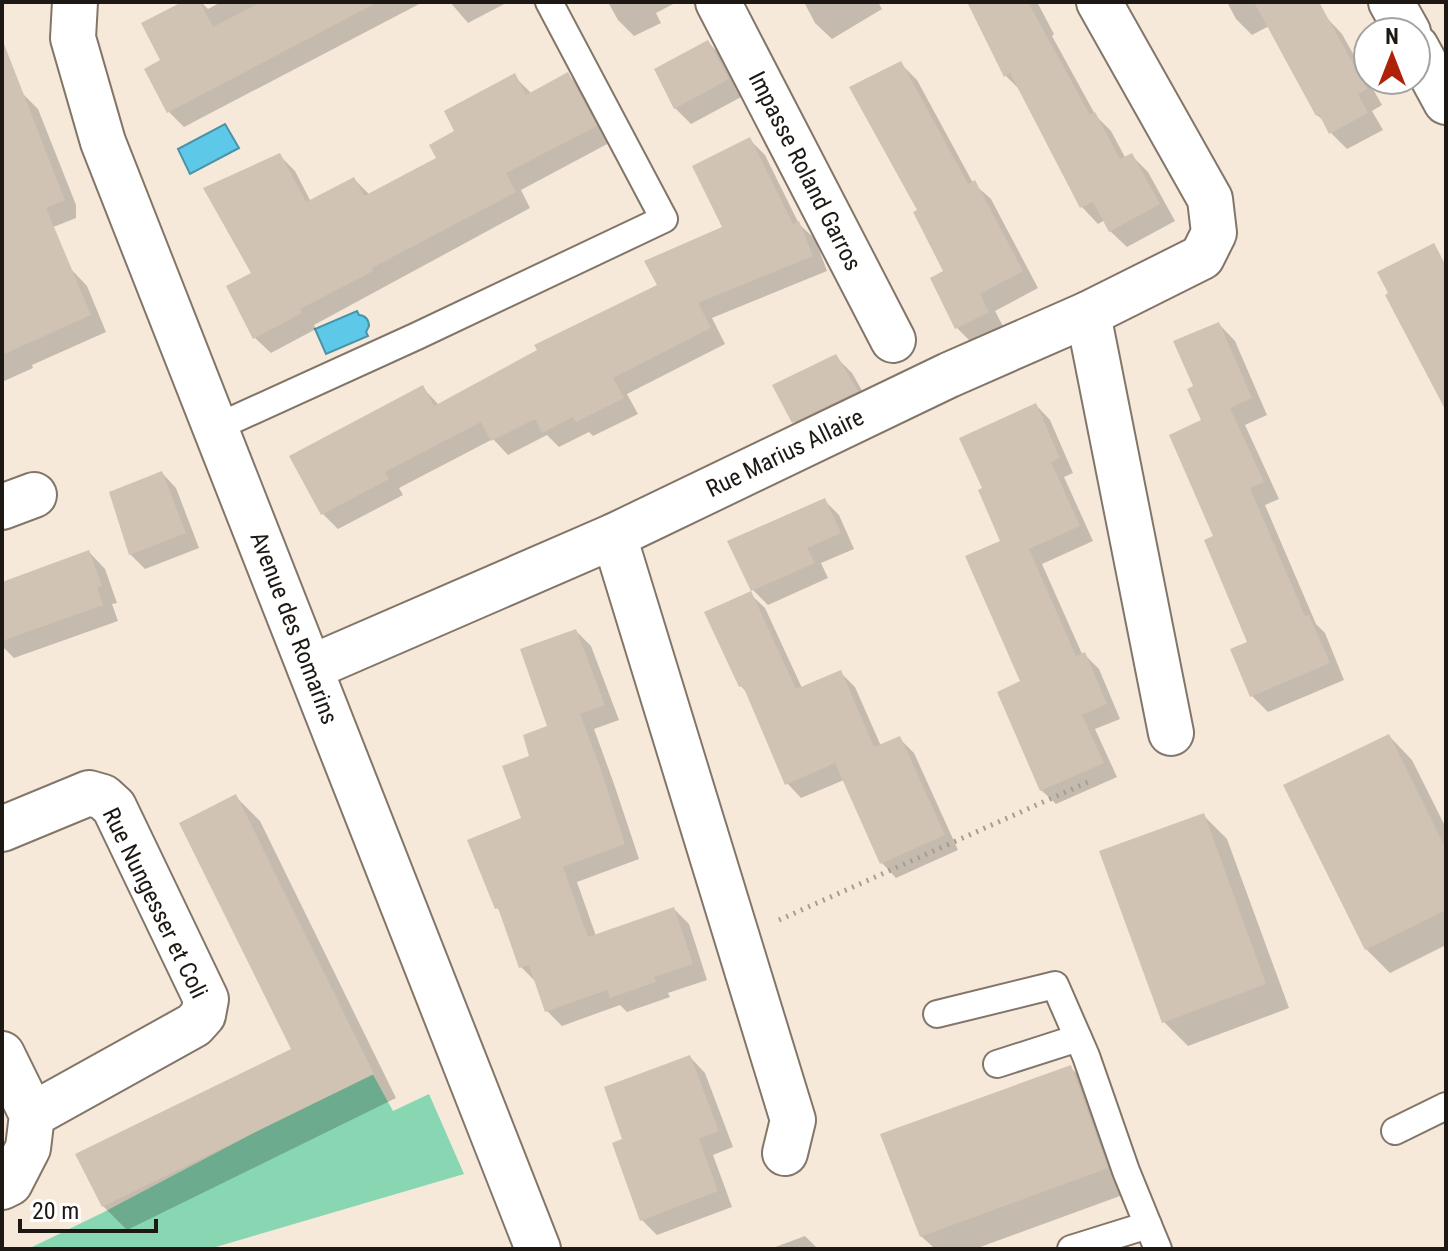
<svg xmlns="http://www.w3.org/2000/svg" width="1448" height="1251" font-family="'Roboto Condensed',sans-serif">
  <rect width="100%" height="100%" fill="#f7e9da"/>
  <polygon fill="#88d6b2" points="371,1071 393,1111 429,1094 464,1174 209,1249 28,1249 102,1213"/>
  <g fill="#5ec8e9" stroke="#4a93a9" stroke-width="2">
    <polygon points="225,124 239,148 190,174 178,149"/>
    <path d="M357,311L359,315C365,315 369,320 369,326L366,332L368,336L326,354L315,329Z"/>
  </g>
  <g fill="#0003">
    <polygon points="186,2 201,2 208,9 221,2 423,2 184,127 169,112 163,60"/>
    <polygon points="450,2 508,2 468,23"/>
    <polygon points="608,2 677,2 656,13 661,23 634,36 618,20"/>
    <polygon points="804,2 878,2 882,9 832,39 815,23"/>
    <polygon points="969,2 1037,2 1054,34 1052,36 1096,116 1111,131 1126,159 1132,156 1148,172 1175,221 1127,247 1110,231 1105,220 1098,224 1082,207 1022,92 1005,75"/>
    <polygon points="1227,2 1296,2 1326,17 1342,34 1382,105 1372,111 1383,130 1347,149 1331,133 1325,122 1317,115 1269,26 1252,35 1236,19"/>
    <polygon points="708,42 724,59 743,96 691,124 675,108"/>
    <polygon points="901,64 917,80 973,183 991,199 1038,288 995,311 1004,328 973,344 957,328 932,279 946,272 920,210"/>
    <polygon points="568,75 584,91 611,142 521,190 530,208 314,325 316,329 271,353 255,338 253,274 279,155 295,171 311,202 354,179 370,195 438,158 457,132 514,76 532,94"/>
    <polygon points="22,93 38,109 76,205 76,218 46,230 2,193 2,101"/>
    <polygon points="749,139 765,155 799,224 815,239 827,271 712,318 725,344 627,394 638,414 593,436 589,432 559,447 547,435 508,455 493,439 399,488 403,495 338,529 323,514 423,388 439,405 660,286 725,228"/>
    <polygon points="71,269 87,286 106,332 32,365 33,368 2,382 2,304"/>
    <polygon points="1219,324 1235,341 1267,415 1245,425 1279,499 1265,505 1316,624 1325,633 1344,680 1268,712 1252,696 1249,643 1215,537 1204,421 1196,387"/>
    <polygon points="836,357 852,373 872,408 810,438 794,422"/>
    <polygon points="1036,405 1050,420 1073,473 1064,477 1093,541 1042,564 1083,656 1085,655 1099,669 1120,719 1095,729 1117,777 1056,804 1041,790 1022,682 1003,542"/>
    <polygon points="162,473 176,488 199,548 145,569 130,554"/>
    <polygon points="824,500 839,515 854,549 821,563 828,578 768,605 753,590"/>
    <polygon points="89,552 105,569 117,603 112,604 118,621 14,658 2,646 2,584"/>
    <polygon points="750,594 765,608 802,688 840,672 855,687 881,746 899,738 914,753 958,850 896,878 882,863 844,780 801,798 787,783 748,694 741,686"/>
    <polygon points="576,631 591,646 619,720 594,729 614,784 639,859 577,882 596,936 674,909 689,924 707,980 668,993 670,997 627,1012 620,1005 562,1026 546,1010 537,983 521,967 502,913 497,908 524,819 532,757 549,727"/>
    <polygon points="1389,736 1412,760 1446,828 1446,945 1390,973 1366,949"/>
    <polygon points="236,797 260,821 396,1098 127,1230 103,1206 293,1050"/>
    <polygon points="1203,815 1227,839 1289,1008 1188,1046 1164,1022"/>
    <polygon points="690,1057 705,1073 733,1147 713,1155 732,1207 657,1235 642,1220 624,1140"/>
    <polygon points="1070,1067 1094,1091 1131,1192 975,1249 935,1249 921,1236"/>
    <polygon points="805,1236 818,1249 770,1249"/>
  </g>
  <g fill="#d0c3b4">
    <polygon points="182,2 200,2 213,27 261,2 378,2 167,113 144,69 160,60 141,23"/>
    <polygon points="967,2 1028,2 1090,115 1095,112 1120,159 1132,153 1160,204 1109,232 1093,202 1080,208 1010,73 1004,77"/>
    <polygon points="1254,2 1319,2 1367,89 1358,94 1368,113 1329,134 1319,114 1316,116"/>
    <polygon points="708,40 729,79 674,109 654,69"/>
    <polygon points="4,44 65,200 46,208 91,315 2,355 2,45"/>
    <polygon points="901,61 968,184 975,180 1023,271 980,294 989,312 955,329 930,278 943,271 913,212 917,210 849,87"/>
    <polygon points="568,72 597,126 506,173 516,192 372,268 373,271 300,309 302,313 253,339 226,286 251,273 203,188 280,153 306,202 354,177 364,196 436,158 429,145 454,131 444,111 515,73 526,95"/>
    <polygon points="750,137 793,224 799,221 813,256 698,303 711,328 613,378 624,398 576,422 573,417 542,433 535,419 491,441 481,422 385,472 389,479 321,515 289,456 423,385 434,406 537,350 534,345 657,285 644,261 722,227 692,166"/>
    <polygon points="1434,243 1446,266 1446,411 1385,295 1388,293 1377,272"/>
    <polygon points="1219,322 1252,398 1230,408 1264,482 1250,488 1305,616 1309,615 1330,663 1250,697 1230,649 1247,642 1204,540 1213,536 1169,435 1201,420 1187,389 1193,386 1173,341"/>
    <polygon points="836,354 858,391 792,423 772,385"/>
    <polygon points="1036,403 1060,458 1051,462 1080,526 1029,549 1076,656 1085,652 1107,704 1082,715 1104,763 1040,791 997,692 1020,681 965,556 1000,541 978,490 982,488 959,438"/>
    <polygon points="162,471 186,533 129,555 109,492"/>
    <polygon points="825,498 841,533 807,548 815,563 751,591 727,541"/>
    <polygon points="89,550 102,586 97,588 103,605 2,641 2,582"/>
    <polygon points="751,591 796,689 841,670 874,747 900,736 945,835 880,864 835,763 785,785 743,686 739,687 704,612"/>
    <polygon points="576,629 605,705 580,714 600,767 625,844 563,867 588,937 674,907 693,964 654,977 656,982 610,998 607,990 545,1012 529,965 519,968 498,908 495,909 467,840 521,818 502,766 529,756 523,735 547,726 520,649"/>
    <polygon points="1389,734 1446,849 1446,910 1365,950 1283,785"/>
    <polygon points="236,794 374,1074 102,1207 75,1154 291,1049 179,823"/>
    <polygon points="1204,813 1266,984 1162,1023 1099,851"/>
    <polygon points="690,1055 719,1131 699,1139 718,1191 640,1221 612,1143 622,1139 604,1087"/>
    <polygon points="1071,1065 1108,1168 920,1237 880,1134"/>
  </g>
  <g fill="none" stroke-linecap="round" stroke-linejoin="round">
    <defs>
      <g id="lane">
        <polyline points="215,428 417,336 664,219 549,2"/>
        <polyline points="937,1014 1055,985 1086,1056 1126,1171 1148,1225"/>
        <polyline points="997,1064 1078,1038"/>
        <polyline points="1395,1131 1446,1106"/>
        <polyline points="1071,1249 1148,1225 1158,1249"/>
      </g>
      <g id="street">
        <polyline points="75,2 73,38 103,142 538,1249"/>
        <polyline points="718,2 893,340"/>
        <polyline points="1391,2 1408,32"/>
        <polyline points="1416,47 1446,102"/>
        <polyline points="1088,314 1171,733"/>
        <polyline points="2,507 34,495"/>
        <polyline points="614,536 793,1120 785,1153"/>
        <polyline points="310,668 614,536 949,375 1088,314 1202,257 1214,233 1210,199 1099,2"/>
        <polyline points="2,829 89,793 103,797 114,807 206,999 203,1015 194,1025 32,1115"/>
        <polyline points="2,1054 32,1115 28,1148 10,1183 2,1187"/>
      </g>
    </defs>
    <use href="#lane" stroke="#827669" stroke-width="30"/>
    <use href="#street" stroke="#827669" stroke-width="48"/>
    <polyline stroke="#a79c91" stroke-width="5" stroke-dasharray="2 6" stroke-linecap="butt" points="779,920 1088,782"/>
    <use href="#lane" stroke="#fff" stroke-width="26"/>
    <use href="#street" stroke="#fff" stroke-width="44"/>
  </g>
  <g text-anchor="middle" dominant-baseline="central" stroke-width="6" stroke-linejoin="round" paint-order="stroke">
    <g font-size="24" fill="#1d1813" stroke="#fff">
      <text transform="translate(805 171) rotate(63)">Impasse Roland Garros</text>
      <text transform="translate(785 453) rotate(-26)">Rue Marius Allaire</text>
      <text transform="translate(294 628) rotate(69)">Avenue des Romarins</text>
      <text transform="translate(155 903) rotate(64)">Rue Nungesser et Coli</text>
    </g>
  </g>
  <rect width="1448" height="1251" fill="none" stroke="#1d1813" stroke-width="8"/>
  <g transform="translate(1392 56)"><circle r="38" fill="#ffffff" stroke="#a5a3a1" stroke-width="2"/>
  <path d="M0-6L14 30L0 20L-14 30Z" fill="#af2109"/>
  <text y="-12" font-size="22" font-weight="bold" text-anchor="middle" fill="#1d1813">N</text>
  </g>
  <path d="M20 1219v12h136v-12" fill="none" stroke="#1d1813" stroke-width="4"/>
  <text x="32" y="1219" font-size="24" fill="#1d1813" stroke="#ffffff" stroke-width="6" paint-order="stroke">20 m</text>
</svg>
